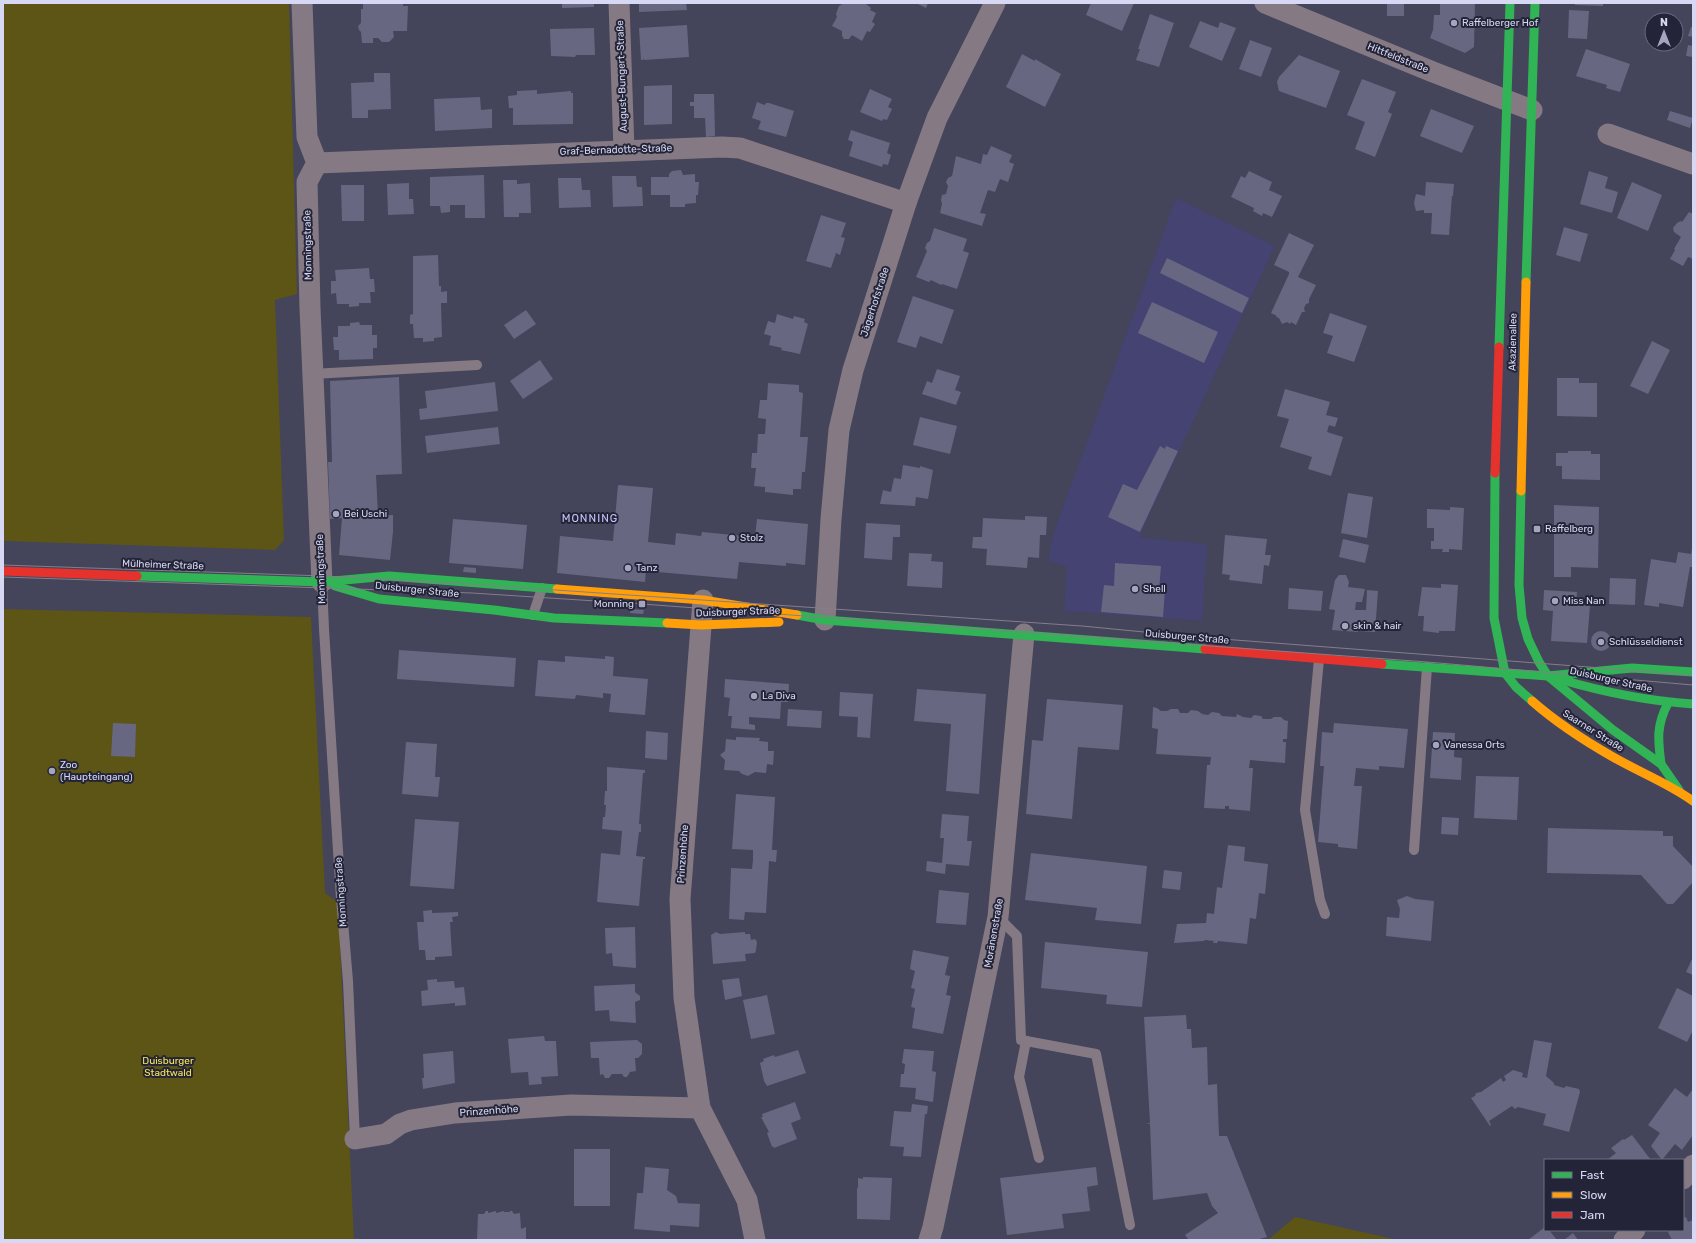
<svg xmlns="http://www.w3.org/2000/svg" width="1696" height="1243" font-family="Rubik,sans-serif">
  <rect width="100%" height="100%" fill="#44445b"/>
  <polygon fill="#444371" points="1176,198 1275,246 1139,537 1207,544 1202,621 1064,611 1067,567 1048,561 1053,535"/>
  <g fill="#5c5516">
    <polygon points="3,3 289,3 297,294 275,300 284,540 275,550 3,541"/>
    <polygon points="3,609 311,617 325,893 338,902 354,1240 3,1240"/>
    <polygon points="1295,1217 1398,1240 1268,1240"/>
  </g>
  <g fill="#686782">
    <polygon points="363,3 403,3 403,6 408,6 407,31 393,31 394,37 389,42 382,42 378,38 373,38 373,43 362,43 361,32 359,30 358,26 361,23 361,9 363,9"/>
    <polygon points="562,3 594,3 594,7 562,8"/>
    <polygon points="639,3 686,3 687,10 639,12"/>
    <polygon points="844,3 865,3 871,8 870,10 876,13 872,22 875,24 870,32 867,31 862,41 852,35 849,39 844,39 842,36 842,31 832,26 837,17 836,14 839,6"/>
    <polygon points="916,3 928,3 926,8"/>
    <polygon points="1091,3 1134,3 1122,31 1086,15"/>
    <rect x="1387" y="3" width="17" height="13"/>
    <polygon points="1440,3 1475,3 1474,47 1465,53 1430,38 1433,30 1434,15 1440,15"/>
    <polygon points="1575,3 1603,3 1603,6 1575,5"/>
    <polygon points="1569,10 1589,11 1587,39 1568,38"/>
    <polygon points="1150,14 1174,23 1159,67 1136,60 1140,49 1138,49"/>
    <polygon points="1200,21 1218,28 1220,22 1236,28 1222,61 1189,47"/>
    <polygon points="687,25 689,57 644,60 643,58 643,60 641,60 639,28"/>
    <polygon points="1691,27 1693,27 1693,37 1688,36"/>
    <polygon points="594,28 595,55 576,55 575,57 551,56 550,29"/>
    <polygon points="1250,40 1272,48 1261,77 1239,69"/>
    <polygon points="1688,45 1693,46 1693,57 1686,56"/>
    <polygon points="1586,49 1630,64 1620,92 1606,88 1607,85 1576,76"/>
    <polygon points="1022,54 1035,61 1035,59 1061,74 1045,107 1006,87"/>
    <polygon points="1299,55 1340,71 1326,108 1279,91 1277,82 1279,77"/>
    <polygon points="374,73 390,73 391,109 368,110 368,118 352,118 351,83 374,82"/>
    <polygon points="1362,79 1396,92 1388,112 1392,114 1375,157 1355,149 1365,122 1347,115"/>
    <polygon points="672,85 672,124 644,125 644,86"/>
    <polygon points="870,89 892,99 888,107 892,109 887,120 883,119 882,121 860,112"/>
    <polygon points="537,90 537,94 571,91 571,93 573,93 573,124 513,125 513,108 509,108 508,96 517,95 517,91"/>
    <polygon points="694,94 714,94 715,136 706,137 705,118 694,118 694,106 690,106 690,102 694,102"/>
    <polygon points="480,97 481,110 492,109 492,128 435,131 434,99"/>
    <polygon points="757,102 765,105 766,103 769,103 794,111 786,137 758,129 761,121 752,118"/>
    <polygon points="1431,109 1474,126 1462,153 1420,136"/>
    <polygon points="1670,111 1693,118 1690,128 1667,120"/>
    <polygon points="851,130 890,143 887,153 891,155 888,165 883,164 882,167 849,156 853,142 848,140"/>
    <polygon points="991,146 1012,155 1009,162 1014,164 1008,182 1000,179 995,192 988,190 980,213 986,214 982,226 940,213 942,204 941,200 942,195 946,194 948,186 946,182 948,178 952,176 956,156 981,164 983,154 987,155"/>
    <polygon points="681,170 683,175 695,174 695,182 699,182 698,195 696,195 696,203 685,204 685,207 670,207 670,195 651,195 651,177 669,177 669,174 672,171"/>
    <polygon points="1249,171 1272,182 1269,190 1282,196 1272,217 1263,213 1262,216 1253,211 1254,208 1231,197 1241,176 1245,178"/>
    <polygon points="1589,171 1608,177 1605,188 1618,192 1612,213 1580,204"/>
    <polygon points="484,175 485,218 465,218 465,205 450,205 450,212 441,213 440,206 430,206 430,177"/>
    <polygon points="612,176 636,176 637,187 642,187 643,206 613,207"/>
    <polygon points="558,178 581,178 582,190 590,190 591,207 559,208"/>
    <polygon points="503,180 517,180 517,184 530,183 531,213 519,213 519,217 504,217"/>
    <polygon points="1426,182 1454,184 1453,196 1452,196 1449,235 1431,234 1432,213 1424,213 1424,210 1416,211 1414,203 1416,194 1425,196"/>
    <polygon points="1632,182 1662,195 1648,231 1617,218"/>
    <polygon points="409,183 409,199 413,199 414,214 388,215 387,184"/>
    <polygon points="341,185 364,185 364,221 342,221"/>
    <polygon points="1689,212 1693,214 1693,259 1688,257 1683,266 1670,259 1675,250 1674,249 1681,237 1674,232 1673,228 1677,223 1681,221 1682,222"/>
    <polygon points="821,215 846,223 841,237 845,238 840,255 836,253 831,268 806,261"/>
    <polygon points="1564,227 1588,234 1580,262 1556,255"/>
    <polygon points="934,228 967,239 963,251 969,253 957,289 942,284 941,285 931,280 929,282 916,277 927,251 925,248 927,243 930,241"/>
    <polygon points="1289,233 1314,245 1298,277 1316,285 1309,299 1309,303 1306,304 1304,308 1305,312 1302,312 1296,325 1291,322 1290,324 1287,322 1282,324 1279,318 1276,317 1277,316 1271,313 1289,274 1289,272 1274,265"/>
    <polygon points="438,255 439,286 441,286 441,292 447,291 447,303 441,303 442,337 434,338 434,341 423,342 423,338 414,338 413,324 410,324 410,315 413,314 413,256"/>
    <polygon points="1167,258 1249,298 1242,313 1160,273"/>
    <polygon points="369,268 370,279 374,279 375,292 370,292 371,303 359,303 359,306 349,307 349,304 337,304 336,293 331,294 331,281 336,281 335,270"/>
    <polygon points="913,296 954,310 942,344 920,336 916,348 897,342"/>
    <polygon points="1152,302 1218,332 1204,363 1138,333"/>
    <polygon points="526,310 536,324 514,339 504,325"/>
    <polygon points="1330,313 1367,326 1354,362 1327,353 1333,336 1323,333"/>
    <polygon points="777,314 793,319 794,316 805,319 804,322 808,324 800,354 781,350 782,348 769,345 771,336 764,334 768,321 775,323"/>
    <polygon points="359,322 360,325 372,325 372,335 377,335 377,348 373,348 373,359 339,360 339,350 334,350 333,337 338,337 338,326 350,326 350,323"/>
    <polygon points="1652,341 1670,350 1648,394 1630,386"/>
    <polygon points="540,360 553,379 523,399 510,381"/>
    <polygon points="937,369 960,376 955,390 961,392 956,405 922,394 927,381 932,383"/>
    <polygon points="399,377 402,474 376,475 378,515 393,515 393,532 390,560 339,555 342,518 330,519 328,462 332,462 330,381"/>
    <polygon points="1557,378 1579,378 1579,383 1597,383 1597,417 1557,416"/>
    <polygon points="495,382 498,411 420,420 419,409 427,408 425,391"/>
    <polygon points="768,383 799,385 799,392 803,393 800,437 808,437 805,472 802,472 801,489 793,489 793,495 765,492 765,487 754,486 756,468 751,468 752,453 757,453 758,434 765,434 766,419 758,418 760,400 767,400"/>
    <polygon points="1285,389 1330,402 1326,415 1338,418 1335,427 1329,425 1327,432 1343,437 1331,476 1308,469 1312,457 1280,447 1289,419 1277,416"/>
    <polygon points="920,417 957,426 950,454 913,445"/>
    <polygon points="498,427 500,444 427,453 425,436"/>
    <polygon points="1160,446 1165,449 1166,446 1178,451 1140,532 1108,517 1123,484 1137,490"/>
    <polygon points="1568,451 1591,451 1591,454 1600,454 1600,480 1562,479 1562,466 1556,466 1556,453 1568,453"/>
    <polygon points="903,465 920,468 920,466 933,470 928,499 916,497 915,506 880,504 883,490 891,492 894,478 901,479"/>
    <polygon points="618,485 653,488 648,542 675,545 676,533 701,536 702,532 755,537 757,519 808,524 805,565 786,563 786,566 739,562 737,579 646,571 645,582 557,573 560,536 613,541"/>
    <polygon points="1348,493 1373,497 1367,538 1341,533"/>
    <polygon points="1554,505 1599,507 1598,568 1571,567 1571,577 1554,577"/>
    <polygon points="1450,507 1464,508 1462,550 1449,549 1449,552 1442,552 1443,549 1431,549 1431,541 1434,541 1434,528 1427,528 1427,509 1450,510"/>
    <polygon points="1025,516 1047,517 1046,535 1040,535 1039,558 1028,557 1027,568 986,565 987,549 972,548 973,537 982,537 983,518 1025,520"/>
    <polygon points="453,519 527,525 523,569 449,563"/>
    <polygon points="866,523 900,525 900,537 893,537 892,560 864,558"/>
    <polygon points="1225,535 1267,539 1265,555 1271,555 1269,566 1264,565 1262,584 1229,580 1230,575 1222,574"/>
    <polygon points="1343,539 1369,545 1365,563 1339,557"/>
    <polygon points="1692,549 1693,567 1690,567 1683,607 1659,603 1659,607 1644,605 1651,559 1676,563 1678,552 1691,554"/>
    <polygon points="909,553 932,554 931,561 943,562 942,588 907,586"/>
    <polygon points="1115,563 1161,566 1159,590 1165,590 1163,617 1101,612 1104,585 1114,586"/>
    <polygon points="464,567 476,568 476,573 463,572"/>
    <polygon points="1339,575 1346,575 1349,582 1348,587 1365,589 1362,602 1356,602 1355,610 1366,610 1367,590 1378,591 1375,632 1358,631 1358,632 1332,630 1335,610 1329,609 1335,580"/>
    <polygon points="1610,578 1636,579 1635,605 1609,604"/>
    <polygon points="1441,584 1458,585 1455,631 1439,631 1439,633 1423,631 1424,616 1418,616 1422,587 1441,588"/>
    <polygon points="1289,588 1323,591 1321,611 1288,609"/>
    <polygon points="1544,590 1577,592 1576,605 1590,606 1587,643 1551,641 1553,611 1543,610"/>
    <polygon points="631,609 644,610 643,614 630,613"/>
    <circle cx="1601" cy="641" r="10"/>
    <polygon points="399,650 516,658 514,687 397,679"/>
    <polygon points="565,656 605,659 605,656 614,657 613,676 648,679 645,715 609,712 611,694 603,693 603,698 576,695 575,699 535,696 538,660 565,662"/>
    <polygon points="725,679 789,684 788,702 781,702 780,719 749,717 749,724 755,725 755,730 731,728 732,716 728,716 730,698 724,697"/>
    <polygon points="917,689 986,694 979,794 946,791 951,724 914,721"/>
    <polygon points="840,692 873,694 870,738 857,737 858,717 839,716"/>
    <polygon points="1047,699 1123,705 1119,750 1078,747 1072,819 1026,814 1032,740 1043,741"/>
    <polygon points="1153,707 1157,708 1161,711 1167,711 1171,709 1178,709 1180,713 1188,713 1191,710 1198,711 1202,714 1208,715 1212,712 1219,713 1222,716 1236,717 1237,714 1243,717 1251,718 1254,715 1261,716 1263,719 1271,719 1274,717 1281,717 1284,720 1288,721 1287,739 1283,739 1283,742 1286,742 1285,763 1250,760 1249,768 1253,768 1250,811 1229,809 1229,806 1225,806 1225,809 1204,808 1207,765 1210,765 1211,757 1156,754 1158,729 1152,728"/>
    <polygon points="788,709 822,711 821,728 787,726"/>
    <polygon points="113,723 136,724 135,757 111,756"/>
    <polygon points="1334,723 1408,729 1404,768 1379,766 1379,770 1356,768 1354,786 1362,786 1357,849 1338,847 1338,844 1318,842 1324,766 1320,766 1322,732 1333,733"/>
    <polygon points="646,731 668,733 667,760 645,758"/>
    <polygon points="1433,732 1455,733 1454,757 1462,758 1461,780 1430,778"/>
    <polygon points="736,737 760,738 759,741 768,742 768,751 774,751 773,765 767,764 766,773 755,772 748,776 742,774 739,771 724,770 725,760 720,755 725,751 726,739 736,740"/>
    <polygon points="406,742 437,744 435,777 440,777 438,797 402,794"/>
    <polygon points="607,767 645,770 645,773 643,773 639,824 641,824 641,832 639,832 636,856 645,857 645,859 643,859 639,906 597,902 601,853 620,855 622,831 602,829 603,817 605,817 606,805 604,805 605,791 607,791"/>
    <polygon points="1476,776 1519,777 1517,820 1474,818"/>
    <polygon points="736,794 775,797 772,850 777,850 776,862 769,861 766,913 745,912 744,920 729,919 731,868 752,869 753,860 753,850 732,849"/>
    <polygon points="942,814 969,816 967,841 972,841 969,866 946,864 945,874 926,871 927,861 942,863 944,838 940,838"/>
    <polygon points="1442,817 1459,818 1458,835 1441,834"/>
    <polygon points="415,819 459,822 454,889 410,886"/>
    <polygon points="1548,828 1663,831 1663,836 1673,836 1673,846 1693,867 1693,882 1673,904 1667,904 1641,875 1547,873"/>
    <polygon points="1228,845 1245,847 1244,861 1268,864 1265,894 1259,893 1256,919 1250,918 1247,944 1218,941 1217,943 1213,943 1214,941 1205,940 1204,941 1174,943 1177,924 1206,923 1207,913 1214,914 1217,887 1222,888"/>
    <polygon points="1031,853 1147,866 1141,924 1095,920 1097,908 1025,900"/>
    <polygon points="1164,870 1182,872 1180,890 1162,888"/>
    <polygon points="939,890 969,893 966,925 936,923"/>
    <polygon points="1407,896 1415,899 1434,901 1431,941 1386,936 1387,917 1399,918 1400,909 1397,900"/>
    <polygon points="432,910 432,913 458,912 458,916 452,917 453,922 450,922 452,956 435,957 435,960 426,960 425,950 419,950 417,922 424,922 423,911"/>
    <polygon points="635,927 636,968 613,966 612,953 606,954 605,928"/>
    <polygon points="716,932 720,934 745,932 745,934 750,934 751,940 755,939 757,942 756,950 755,953 745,954 746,961 713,964 711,935"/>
    <polygon points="1045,942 1148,952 1142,1007 1106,1004 1107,995 1041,988"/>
    <polygon points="913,950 949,957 945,975 950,976 946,995 951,996 943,1034 912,1028 915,1008 911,1007 915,989 911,988 915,971 910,969"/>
    <polygon points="1693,957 1693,975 1686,972"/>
    <polygon points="739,978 742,996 725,1000 722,980"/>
    <polygon points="437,979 437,982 454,981 455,988 464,987 466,1005 455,1006 455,1003 422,1006 421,991 428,990 427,980"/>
    <polygon points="635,984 635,992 640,996 640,1000 635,1002 636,1023 610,1021 609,1010 595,1011 594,986"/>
    <polygon points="1677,988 1693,996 1693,1030 1687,1042 1658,1028"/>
    <polygon points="767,995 775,1034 751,1039 743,1000"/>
    <polygon points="1186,1015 1187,1029 1191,1029 1192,1048 1207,1047 1208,1085 1217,1084 1219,1136 1227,1136 1267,1237 1256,1240 1189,1240 1185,1235 1218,1213 1212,1206 1207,1193 1153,1200 1150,1124 1146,1123 1150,1123 1144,1017"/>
    <polygon points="544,1036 545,1041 556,1041 558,1076 541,1077 542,1084 529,1085 528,1072 511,1073 508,1039"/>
    <polygon points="637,1040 642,1044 642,1054 638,1058 635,1058 636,1071 630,1072 627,1077 624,1077 622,1074 612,1074 609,1078 605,1078 603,1074 600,1075 599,1058 591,1058 590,1042"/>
    <polygon points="1534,1040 1552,1043 1546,1076 1554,1083 1554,1085 1564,1088 1566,1086 1579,1089 1580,1092 1569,1132 1543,1125 1546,1114 1518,1107 1515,1109 1512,1106 1489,1121 1491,1125 1490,1126 1471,1098 1475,1096 1476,1093 1481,1092 1501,1078 1503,1082 1506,1080 1504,1076 1513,1070 1523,1073 1522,1077 1527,1078"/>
    <polygon points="904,1049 934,1051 932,1071 936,1072 933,1102 915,1099 916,1088 900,1087 901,1074 904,1074 905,1064 902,1063"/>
    <polygon points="798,1050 806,1073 767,1086 764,1081 760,1063 764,1061 763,1059 774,1055 775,1057"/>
    <polygon points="453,1051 455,1083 423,1089 422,1078 424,1078 423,1054"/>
    <polygon points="1675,1088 1687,1097 1693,1089 1693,1135 1682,1150 1675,1144 1662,1160 1651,1146 1660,1133 1648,1125"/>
    <polygon points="795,1102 801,1119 791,1123 797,1139 774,1148 773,1146 772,1147 767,1133 769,1132 761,1117 763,1117 762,1114"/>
    <polygon points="912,1104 928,1106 927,1114 925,1114 921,1157 903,1156 904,1147 890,1146 894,1111 911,1112"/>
    <polygon points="1632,1135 1651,1160 1607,1160 1616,1153 1611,1148 1623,1139 1624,1140"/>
    <rect x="574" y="1149" width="36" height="57"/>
    <polygon points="645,1167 669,1169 667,1190 676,1196 678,1203 700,1204 699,1227 670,1225 670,1232 634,1229 637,1193 643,1193"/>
    <polygon points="1096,1167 1098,1185 1087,1187 1090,1211 1062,1214 1064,1228 1007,1235 1000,1178"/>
    <polygon points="863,1177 892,1178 890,1220 857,1219 857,1188 858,1188 858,1178 863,1179"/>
    <polygon points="486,1211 488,1211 488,1213 496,1211 496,1213 504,1211 504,1212 510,1212 510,1211 512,1211 514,1214 520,1213 521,1229 526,1227 526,1240 477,1240 478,1214 484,1214"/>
    <polygon points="1686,1217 1688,1222 1693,1220 1693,1240 1672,1240 1668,1232 1671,1230 1683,1230 1683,1218"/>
    <polygon points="1545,1227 1545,1230 1549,1230 1557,1240 1528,1240"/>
    <polygon points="1573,1233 1578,1240 1564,1240"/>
  </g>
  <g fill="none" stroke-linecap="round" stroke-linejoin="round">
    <g stroke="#857a84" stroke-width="10">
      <polyline points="312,374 477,365"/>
      <polyline points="322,582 324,629 341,898 348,981 355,1139"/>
      <polyline points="533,615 542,588"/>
      <polyline points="1319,659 1305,810 1320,900 1325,914"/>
      <polyline points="1414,850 1427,667"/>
      <polyline points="998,917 1017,936 1021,1040 1096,1054 1130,1225"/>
      <polyline points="1026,1041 1019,1077 1039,1158"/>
    </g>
    <g stroke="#857a84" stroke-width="21">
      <polyline points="302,3 307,137 317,163 307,182 310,308 322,582"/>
      <polyline points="619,3 624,150"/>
      <polyline points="1265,3 1433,72 1532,110"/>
      <polyline points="1608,134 1693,164"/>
      <polyline points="317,163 722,147 740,148 906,203"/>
      <polyline points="703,600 680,899 684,998 700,1108 747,1200 755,1240"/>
      <polyline points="825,620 831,519 839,430 853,370 906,203 937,118 995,3"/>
      <polyline points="355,1139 386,1134 400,1124 411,1120 455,1113 571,1105 700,1108"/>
      <polyline points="1683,1179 1693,1165"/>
      <polyline points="929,1240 933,1227 998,917 1024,634"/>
      <polyline points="1624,1240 1635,1230"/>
    </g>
    <g stroke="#30b455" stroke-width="9">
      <polyline points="1526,282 1535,3"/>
      <polyline points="1499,347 1510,3"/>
      <polyline points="1495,473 1494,618 1505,673 1516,687 1532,701"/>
      <polyline points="1521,491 1519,585 1522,618 1528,639 1539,662 1548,676 1613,730 1661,764 1679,790"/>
      <polyline points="137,576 322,582 389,576 557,589"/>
      <polyline points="335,586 379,599 494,610 554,618 667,623"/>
      <polyline points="797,615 825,620 1205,649"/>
      <polyline points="1382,664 1548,676 1632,668 1693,672"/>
      <path d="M1559,679C1603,692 1647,701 1693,704"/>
      <path d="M1661,764C1658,740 1656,726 1668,703"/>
    </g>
    <g stroke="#ff9f0a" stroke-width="9">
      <polyline points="1521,491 1526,282"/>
      <polyline points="557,589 703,600 797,615"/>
      <polyline points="667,623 701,625 779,622"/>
      <path d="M1532,701C1557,723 1585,741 1613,757C1639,772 1668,783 1693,801"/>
    </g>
    <g stroke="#e5322d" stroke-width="9">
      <polyline points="1495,473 1499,347"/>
      <polyline points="3,571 137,576"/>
      <polyline points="1205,649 1382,664"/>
    </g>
    <g stroke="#857e8a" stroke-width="1">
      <polyline points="3,565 324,576 468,584 1082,626 1196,637 1693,675"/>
      <polyline points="3,577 472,593 642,604 1427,662 1693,685"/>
    </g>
  </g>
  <g fill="#a4a5be" stroke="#242438" stroke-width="1.5">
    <circle cx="1454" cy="23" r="4"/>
    <circle cx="336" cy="514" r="4"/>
    <rect x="1533" y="525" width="8" height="8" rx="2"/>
    <circle cx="732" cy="538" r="4"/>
    <circle cx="628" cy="568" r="4"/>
    <circle cx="1135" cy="589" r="4"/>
    <circle cx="1555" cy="601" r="4"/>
    <rect x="638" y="600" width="8" height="8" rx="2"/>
    <circle cx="1345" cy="626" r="4"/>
    <circle cx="1601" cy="642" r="4"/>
    <circle cx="754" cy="696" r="4"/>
    <circle cx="1436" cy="745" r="4"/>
    <circle cx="52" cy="771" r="4"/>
  </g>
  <g text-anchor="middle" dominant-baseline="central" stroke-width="4" stroke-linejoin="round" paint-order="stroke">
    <g font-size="10" fill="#d7d9f4" stroke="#242438" text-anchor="start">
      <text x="1462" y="23">Raffelberger Hof</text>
      <text x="344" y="514">Bei Uschi</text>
      <text x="1545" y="529">Raffelberg</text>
      <text x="740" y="538">Stolz</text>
      <text x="636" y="568">Tanz</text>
      <text x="1143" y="589">Shell</text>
      <text x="1563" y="601">Miss Nan</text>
      <text x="634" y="604" text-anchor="end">Monning</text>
      <text x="1353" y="626">skin &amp; hair</text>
      <text x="1609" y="642">Schlüsseldienst</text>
      <text x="762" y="696">La Diva</text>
      <text x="1444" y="745">Vanessa Orts</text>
      <text x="60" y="765">Zoo<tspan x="60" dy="12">(Haupteingang)</tspan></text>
    </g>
    <g font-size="10" fill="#d7d9f4" stroke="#242438">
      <text transform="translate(1398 58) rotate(22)">Hittfeldstraße</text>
      <text transform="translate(622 76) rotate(-92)">August-Bungert-Straße</text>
      <text transform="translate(616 150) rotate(-2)">Graf-Bernadotte-Straße</text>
      <text transform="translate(308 245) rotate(-91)">Monningstraße</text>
      <text transform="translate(875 302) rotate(-72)">Jägerhofstraße</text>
      <text transform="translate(1513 342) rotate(-89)">Akazienallee</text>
      <text transform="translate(163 565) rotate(2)">Mülheimer Straße</text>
      <text transform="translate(321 569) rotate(-92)">Monningstraße</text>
      <text transform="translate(417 590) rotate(6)">Duisburger Straße</text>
      <text transform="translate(738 612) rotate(-2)">Duisburger Straße</text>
      <text transform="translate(1187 637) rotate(5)">Duisburger Straße</text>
      <text transform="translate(1611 680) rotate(13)">Duisburger Straße</text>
      <text transform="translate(1593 731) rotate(32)">Saarner Straße</text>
      <text transform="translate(683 854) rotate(-86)">Prinzenhöhe</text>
      <text transform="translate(341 892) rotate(-94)">Monningstraße</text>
      <text transform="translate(994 933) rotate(-80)">Moränenstraße</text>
      <text transform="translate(489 1111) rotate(-4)">Prinzenhöhe</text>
    </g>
    <g font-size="10" fill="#f7e857" stroke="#242438">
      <text x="168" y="1061">Duisburger<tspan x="168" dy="12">Stadtwald</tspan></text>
    </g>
    <g font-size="11" letter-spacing="1" fill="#c5c7fc" stroke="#242438">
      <text x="590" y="518">MONNING</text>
    </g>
  </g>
  <rect width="1696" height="1243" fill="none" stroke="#d7d9f4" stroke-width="8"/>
  <rect x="1544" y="1159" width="140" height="72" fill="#242438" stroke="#6c6c83"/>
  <rect x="1552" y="1172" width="20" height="6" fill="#30b455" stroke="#6c6c83"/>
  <text x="1580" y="1179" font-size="12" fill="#d7d9f4">Fast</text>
  <rect x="1552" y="1192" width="20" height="6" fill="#ff9f0a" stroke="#6c6c83"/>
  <text x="1580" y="1199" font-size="12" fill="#d7d9f4">Slow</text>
  <rect x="1552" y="1212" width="20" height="6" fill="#e5322d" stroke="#6c6c83"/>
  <text x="1580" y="1219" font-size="12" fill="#d7d9f4">Jam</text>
  <g transform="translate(1664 32)"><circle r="19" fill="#242438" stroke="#6c6c83"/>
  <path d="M0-3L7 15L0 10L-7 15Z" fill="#a4a5be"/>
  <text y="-6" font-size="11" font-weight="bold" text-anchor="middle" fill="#d7d9f4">N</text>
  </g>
</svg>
